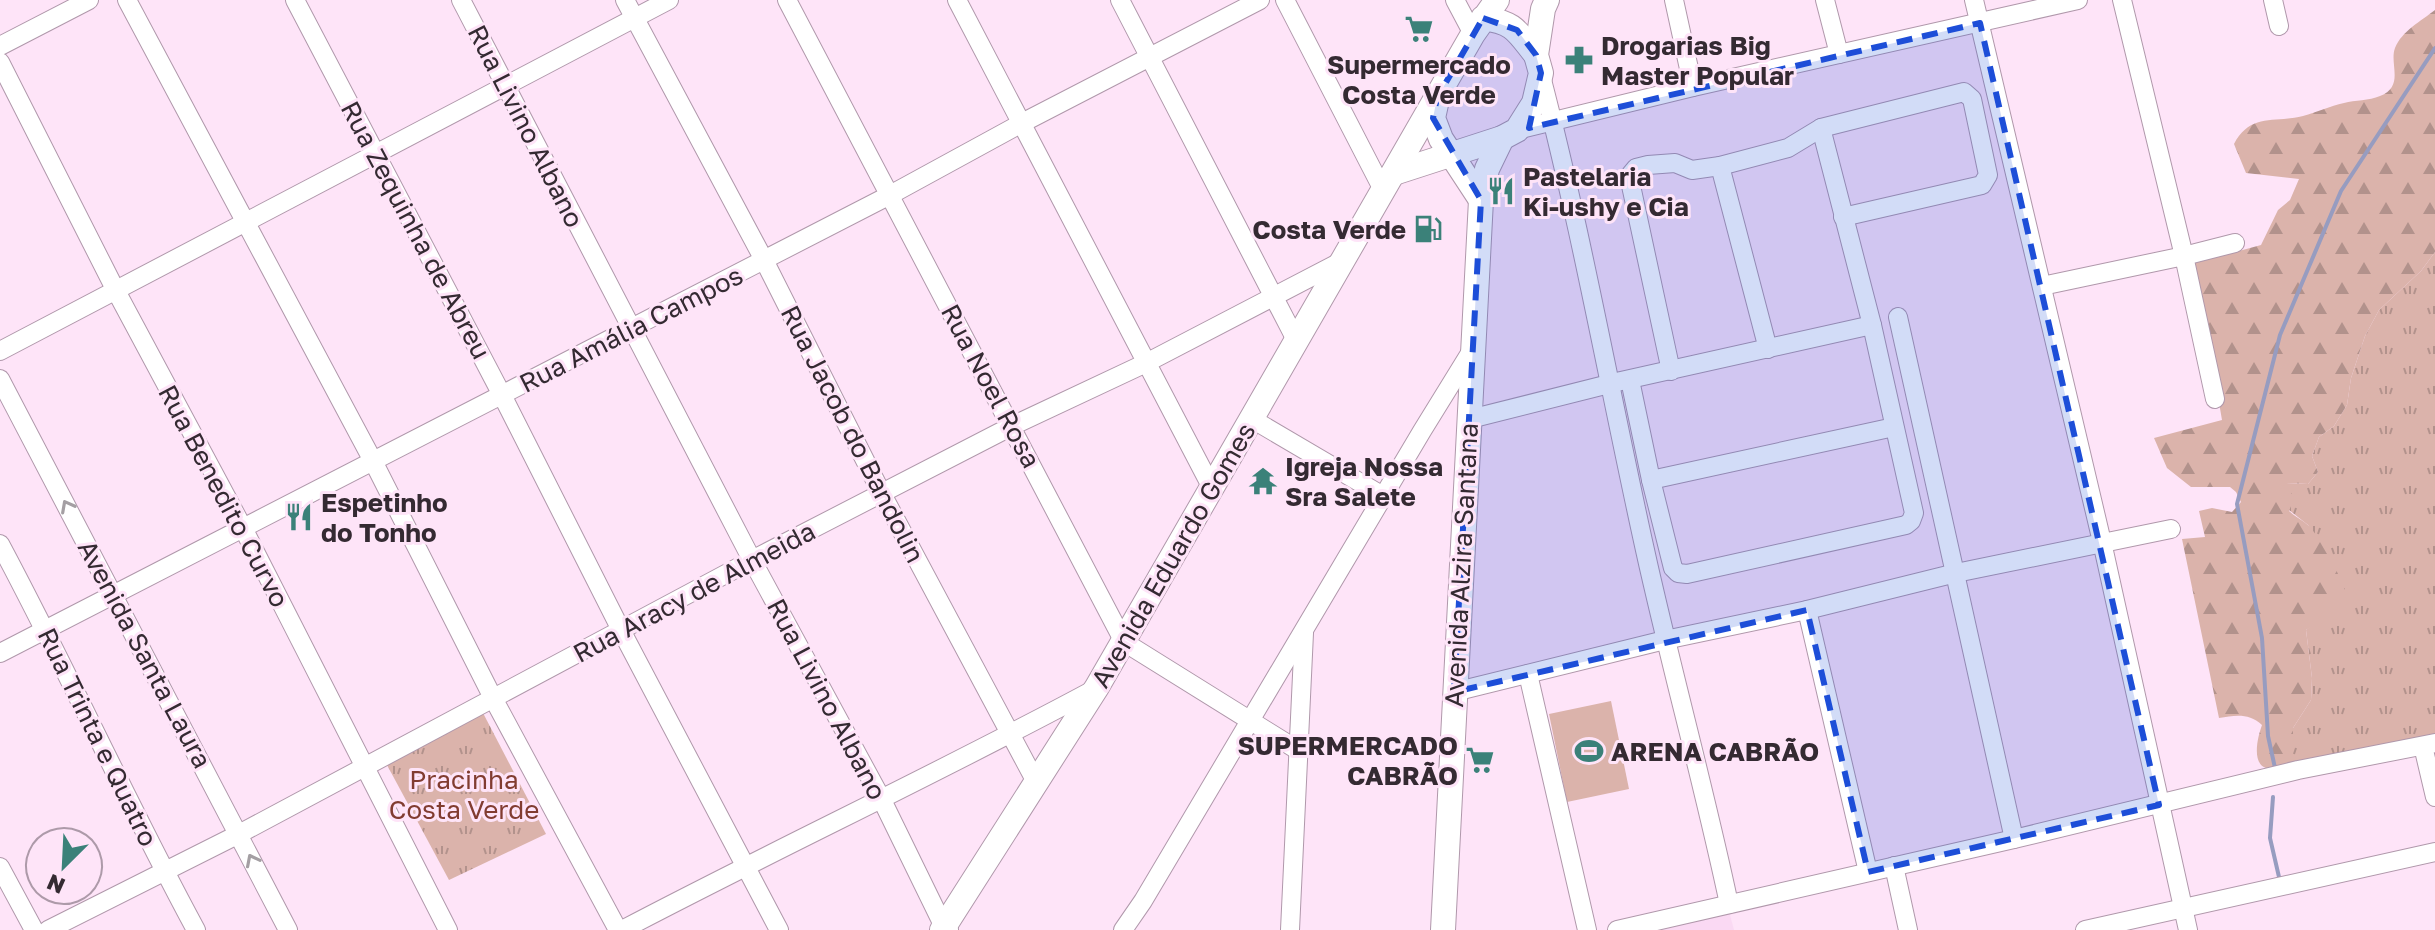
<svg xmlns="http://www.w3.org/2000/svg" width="2435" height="930" font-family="'Golos Text',sans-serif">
  <defs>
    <pattern id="grass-tufts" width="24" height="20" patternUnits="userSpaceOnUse" patternTransform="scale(2)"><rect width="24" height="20" fill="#dbb3ab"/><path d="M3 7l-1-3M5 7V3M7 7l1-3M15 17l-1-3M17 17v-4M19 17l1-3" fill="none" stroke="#b2928c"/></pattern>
    <pattern id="forest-firs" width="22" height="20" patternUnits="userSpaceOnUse" patternTransform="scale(2)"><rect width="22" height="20" fill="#dbb3ab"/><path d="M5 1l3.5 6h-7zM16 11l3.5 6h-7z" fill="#b2928c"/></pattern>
  </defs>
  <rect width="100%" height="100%" fill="#fee4f8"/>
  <polygon fill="#fad9f3" points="1729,911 1734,930 1650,930"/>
  <g fill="url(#grass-tufts)">
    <polygon points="2435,252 2435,735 2293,763 2293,728 2311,700 2312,678 2306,630 2313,624 2326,554 2308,525 2289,510 2286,483 2308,484 2318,472 2312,456 2319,437 2334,426 2347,405 2351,378 2365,336 2379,310 2421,271"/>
    <polygon points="483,713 546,834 449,880 387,765"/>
  </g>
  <path fill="url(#forest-firs)" d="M2435,10V252L2421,271L2379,310L2365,336L2351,378L2347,405L2334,426L2319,437L2312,456L2318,472L2308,484L2287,483L2294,499L2289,511C2295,517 2303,520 2309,526C2320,537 2341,577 2346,593L2332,614L2306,630L2312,678L2311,700L2293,728V763C2285,765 2273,770 2266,768C2251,763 2258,736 2262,725C2249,713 2236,715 2219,718L2182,539L2205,537L2199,511L2212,508L2232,512L2241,502L2236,492L2230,487H2191L2167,468L2154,438L2222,420L2195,263L2261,245L2278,210L2290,200L2299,179L2246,173L2234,144C2250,113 2274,123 2303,116C2317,112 2330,106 2344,103C2355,100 2369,101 2380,96C2405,86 2389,64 2395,48C2402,31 2421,21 2435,10Z"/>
  <polygon fill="#dbb3ab" points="1611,701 1629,789 1567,802 1549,714"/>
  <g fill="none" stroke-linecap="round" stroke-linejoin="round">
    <g stroke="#979cc0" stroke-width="4">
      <polyline points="2275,768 2268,736 2262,638 2237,504 2280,335 2341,191 2435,48"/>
      <polyline points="2273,797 2270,838 2279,877"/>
    </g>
    <defs>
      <g id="minor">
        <polyline points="127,0 373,461 493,698 618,930"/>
        <polyline points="295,0 502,395 621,630 779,930"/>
        <polyline points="461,0 752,560 881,798 944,927 949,930"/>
        <polyline points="625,0 764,260 882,494 1036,782"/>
        <polyline points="787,0 1124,642 1299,751"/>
        <polyline points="957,0 1212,488"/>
        <polyline points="1120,0 1296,340"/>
        <polyline points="1285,0 1383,190"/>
        <polyline points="1455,0 1473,34"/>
        <polyline points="1674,0 1693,87"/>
        <polyline points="1825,0 1839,54"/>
        <polyline points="1974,0 2102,542 2188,930"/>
        <polyline points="2122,0 2184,256 2215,399"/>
        <polyline points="2273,0 2279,26"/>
        <polyline points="0,46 89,0"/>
        <polyline points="0,62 115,289 243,528 448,930"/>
        <path d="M1541,76C1582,233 1610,392 1645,550C1671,668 1704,786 1729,904"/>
        <polyline points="1517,130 1693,87 2078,0"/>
        <polyline points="1720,166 1768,349"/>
        <polyline points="2042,286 2184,256 2235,243"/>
        <polyline points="1898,317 2014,839"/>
        <polyline points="0,351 669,0"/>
        <polyline points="1671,371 1630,181 1631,174 1636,168 1648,165 1675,163 1692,170 1720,166 1788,148 1821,128 1964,92 1972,99 1988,175 1982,185 1843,217"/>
        <polyline points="0,379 288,930"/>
        <polyline points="1630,380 1651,480 1673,568 1678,573 1687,574 1906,525 1911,521 1914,513 1872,325 1821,128"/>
        <polyline points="1252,419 1383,496"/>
        <polyline points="1470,419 1621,381 1872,325"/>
        <polyline points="1651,480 1894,427"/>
        <path d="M0,544C68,671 127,803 196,930"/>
        <polyline points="1807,610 1868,872"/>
        <polyline points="0,653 890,195 1022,123 1260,0"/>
        <polyline points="1528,674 1587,930"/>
        <polyline points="1454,692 1665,640 1807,610 1956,573 2171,529"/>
        <polyline points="2423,746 2435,797"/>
        <polyline points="1894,866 1908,930"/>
        <polyline points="0,867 34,930"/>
        <polyline points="48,930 239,834 752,560 1012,426 1146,363 1342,261"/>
        <path d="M622,930C778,848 939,773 1095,689"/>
        <polyline points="1123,930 1143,901 1422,431 1472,350"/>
        <polyline points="1290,930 1304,633"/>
        <polyline points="1617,930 2014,839 2298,770 2435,743"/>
        <polyline points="2085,930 2435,852"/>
      </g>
      <g id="major">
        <path d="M1483,18C1515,23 1516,30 1536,55"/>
        <polyline points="1437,100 1433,118 1441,139 1481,200"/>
        <polyline points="1394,173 1502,138 1517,130 1534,103 1541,73 1536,55 1543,9 1547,0"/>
        <polyline points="942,930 1097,687 1473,34 1497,0"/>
        <polyline points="1443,930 1481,200 1487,169 1502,138"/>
      </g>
    </defs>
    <use href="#minor" stroke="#b098ab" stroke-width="20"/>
    <use href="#major" stroke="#b098ab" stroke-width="26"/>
    <use href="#minor" stroke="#fff" stroke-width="18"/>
    <use href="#major" stroke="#fff" stroke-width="24"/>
  </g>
  <defs><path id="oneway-chevron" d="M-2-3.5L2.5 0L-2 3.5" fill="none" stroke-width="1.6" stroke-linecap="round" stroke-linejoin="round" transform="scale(2)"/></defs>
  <g stroke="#a49fa3">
    <use href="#oneway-chevron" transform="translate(67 506) rotate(-118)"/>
    <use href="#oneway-chevron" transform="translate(252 860) rotate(-117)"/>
  </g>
  <path fill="#1d4ed8" fill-opacity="0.2" stroke="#1d4ed8" stroke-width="6" stroke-dasharray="16 10" stroke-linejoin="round" d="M1483,18L1517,30L1536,55L1541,73L1529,128L1980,23L2159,805L1868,872L1807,610L1454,692L1481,200L1433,118L1437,98Z"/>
  <defs>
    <symbol id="supermarket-bare" viewBox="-9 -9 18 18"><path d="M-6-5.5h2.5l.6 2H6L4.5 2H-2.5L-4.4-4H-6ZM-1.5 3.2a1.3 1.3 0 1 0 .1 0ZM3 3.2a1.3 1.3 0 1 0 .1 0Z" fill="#3b8179" stroke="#fee4f8" stroke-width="2.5" paint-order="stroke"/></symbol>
    <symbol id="pharmacy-bare" viewBox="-9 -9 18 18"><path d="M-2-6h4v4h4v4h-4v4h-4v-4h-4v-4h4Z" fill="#3b8179" stroke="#fee4f8" stroke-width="2.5" paint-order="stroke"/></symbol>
    <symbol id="restaurant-bare" viewBox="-9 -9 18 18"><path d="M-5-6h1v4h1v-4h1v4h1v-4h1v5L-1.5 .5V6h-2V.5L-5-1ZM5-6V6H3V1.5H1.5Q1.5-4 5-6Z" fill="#3b8179" stroke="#fee4f8" stroke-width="2.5" paint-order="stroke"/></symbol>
    <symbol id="fuel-bare" viewBox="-9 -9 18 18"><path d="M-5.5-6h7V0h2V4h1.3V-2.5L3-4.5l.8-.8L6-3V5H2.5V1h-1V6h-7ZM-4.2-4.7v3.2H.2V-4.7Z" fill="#3b8179" stroke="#fee4f8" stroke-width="2.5" paint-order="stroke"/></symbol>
    <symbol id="temple-bare" viewBox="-9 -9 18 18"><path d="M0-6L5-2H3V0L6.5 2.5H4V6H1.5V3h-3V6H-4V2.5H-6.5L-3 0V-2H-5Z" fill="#3b8179" stroke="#fee4f8" stroke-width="2.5" paint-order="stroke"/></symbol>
    <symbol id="stadium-bare" viewBox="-9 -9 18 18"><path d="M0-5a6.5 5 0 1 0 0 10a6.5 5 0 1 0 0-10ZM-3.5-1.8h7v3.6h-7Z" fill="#3b8179" stroke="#fee4f8" stroke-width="2.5" paint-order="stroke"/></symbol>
  </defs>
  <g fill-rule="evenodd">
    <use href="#supermarket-bare" x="1399" y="9" width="40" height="40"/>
    <use href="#pharmacy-bare" x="1559" y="40" width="40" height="40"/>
    <use href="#restaurant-bare" x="1481" y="171" width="40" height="40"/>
    <use href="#fuel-bare" x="1408" y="209" width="40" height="40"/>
    <use href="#temple-bare" x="1243" y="461" width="40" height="40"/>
    <use href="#restaurant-bare" x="279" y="497" width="40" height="40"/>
    <use href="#stadium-bare" x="1569" y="731" width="40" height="40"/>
    <use href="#supermarket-bare" x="1460" y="740" width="40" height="40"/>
  </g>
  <g text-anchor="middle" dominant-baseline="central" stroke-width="6" stroke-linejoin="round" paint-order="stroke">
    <g font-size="26" font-weight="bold" fill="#342a32" stroke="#fee4f8" text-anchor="start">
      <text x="1601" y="45">Drogarias Big<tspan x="1601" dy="30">Master Popular</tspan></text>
      <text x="1419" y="64" text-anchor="middle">Supermercado<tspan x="1419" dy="30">Costa Verde</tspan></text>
      <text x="1523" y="176">Pastelaria<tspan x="1523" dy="30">Ki-ushy e Cia</tspan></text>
      <text x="1406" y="229" text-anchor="end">Costa Verde</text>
      <text x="1285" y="466">Igreja Nossa<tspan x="1285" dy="30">Sra Salete</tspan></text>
      <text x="321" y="502">Espetinho<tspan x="321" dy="30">do Tonho</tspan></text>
      <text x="1458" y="745" text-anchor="end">SUPERMERCADO<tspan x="1458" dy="30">CABRÃO</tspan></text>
      <text x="1611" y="751">ARENA CABRÃO</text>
    </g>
    <g font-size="26" fill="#342a32" stroke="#fee4f8">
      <text transform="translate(526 126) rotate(63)">Rua Livino Albano</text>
      <text transform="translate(416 230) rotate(62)">Rua Zequinha de Abreu</text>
      <text transform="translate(631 329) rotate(-27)">Rua Amália Campos</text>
      <text transform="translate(991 386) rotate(62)">Rua Noel Rosa</text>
      <text transform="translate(853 434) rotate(63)">Rua Jacob do Bandolin</text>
      <text transform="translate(224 496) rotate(62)">Rua Benedito Curvo</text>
      <text transform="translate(1173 555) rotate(-60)">Avenida Eduardo Gomes</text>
      <text transform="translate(1461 565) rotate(-87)">Avenida Alzira Santana</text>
      <text transform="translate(694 592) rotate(-28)">Rua Aracy de Almeida</text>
      <text transform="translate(145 654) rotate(62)">Avenida Santa Laura</text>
      <text transform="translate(827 699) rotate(62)">Rua Livino Albano</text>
      <text transform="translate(98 737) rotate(64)">Rua Trinta e Quatro</text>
    </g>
    <g font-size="26" fill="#813c30" stroke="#fee4f8">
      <text x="464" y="779">Pracinha<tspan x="464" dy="30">Costa Verde</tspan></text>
    </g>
  </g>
  <g transform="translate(64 866) rotate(204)"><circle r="38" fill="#fee4f8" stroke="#ad9aa9" stroke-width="2"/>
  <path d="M0-6L14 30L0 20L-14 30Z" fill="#3b8179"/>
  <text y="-12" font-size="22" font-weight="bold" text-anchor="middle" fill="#342a32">N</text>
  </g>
</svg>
